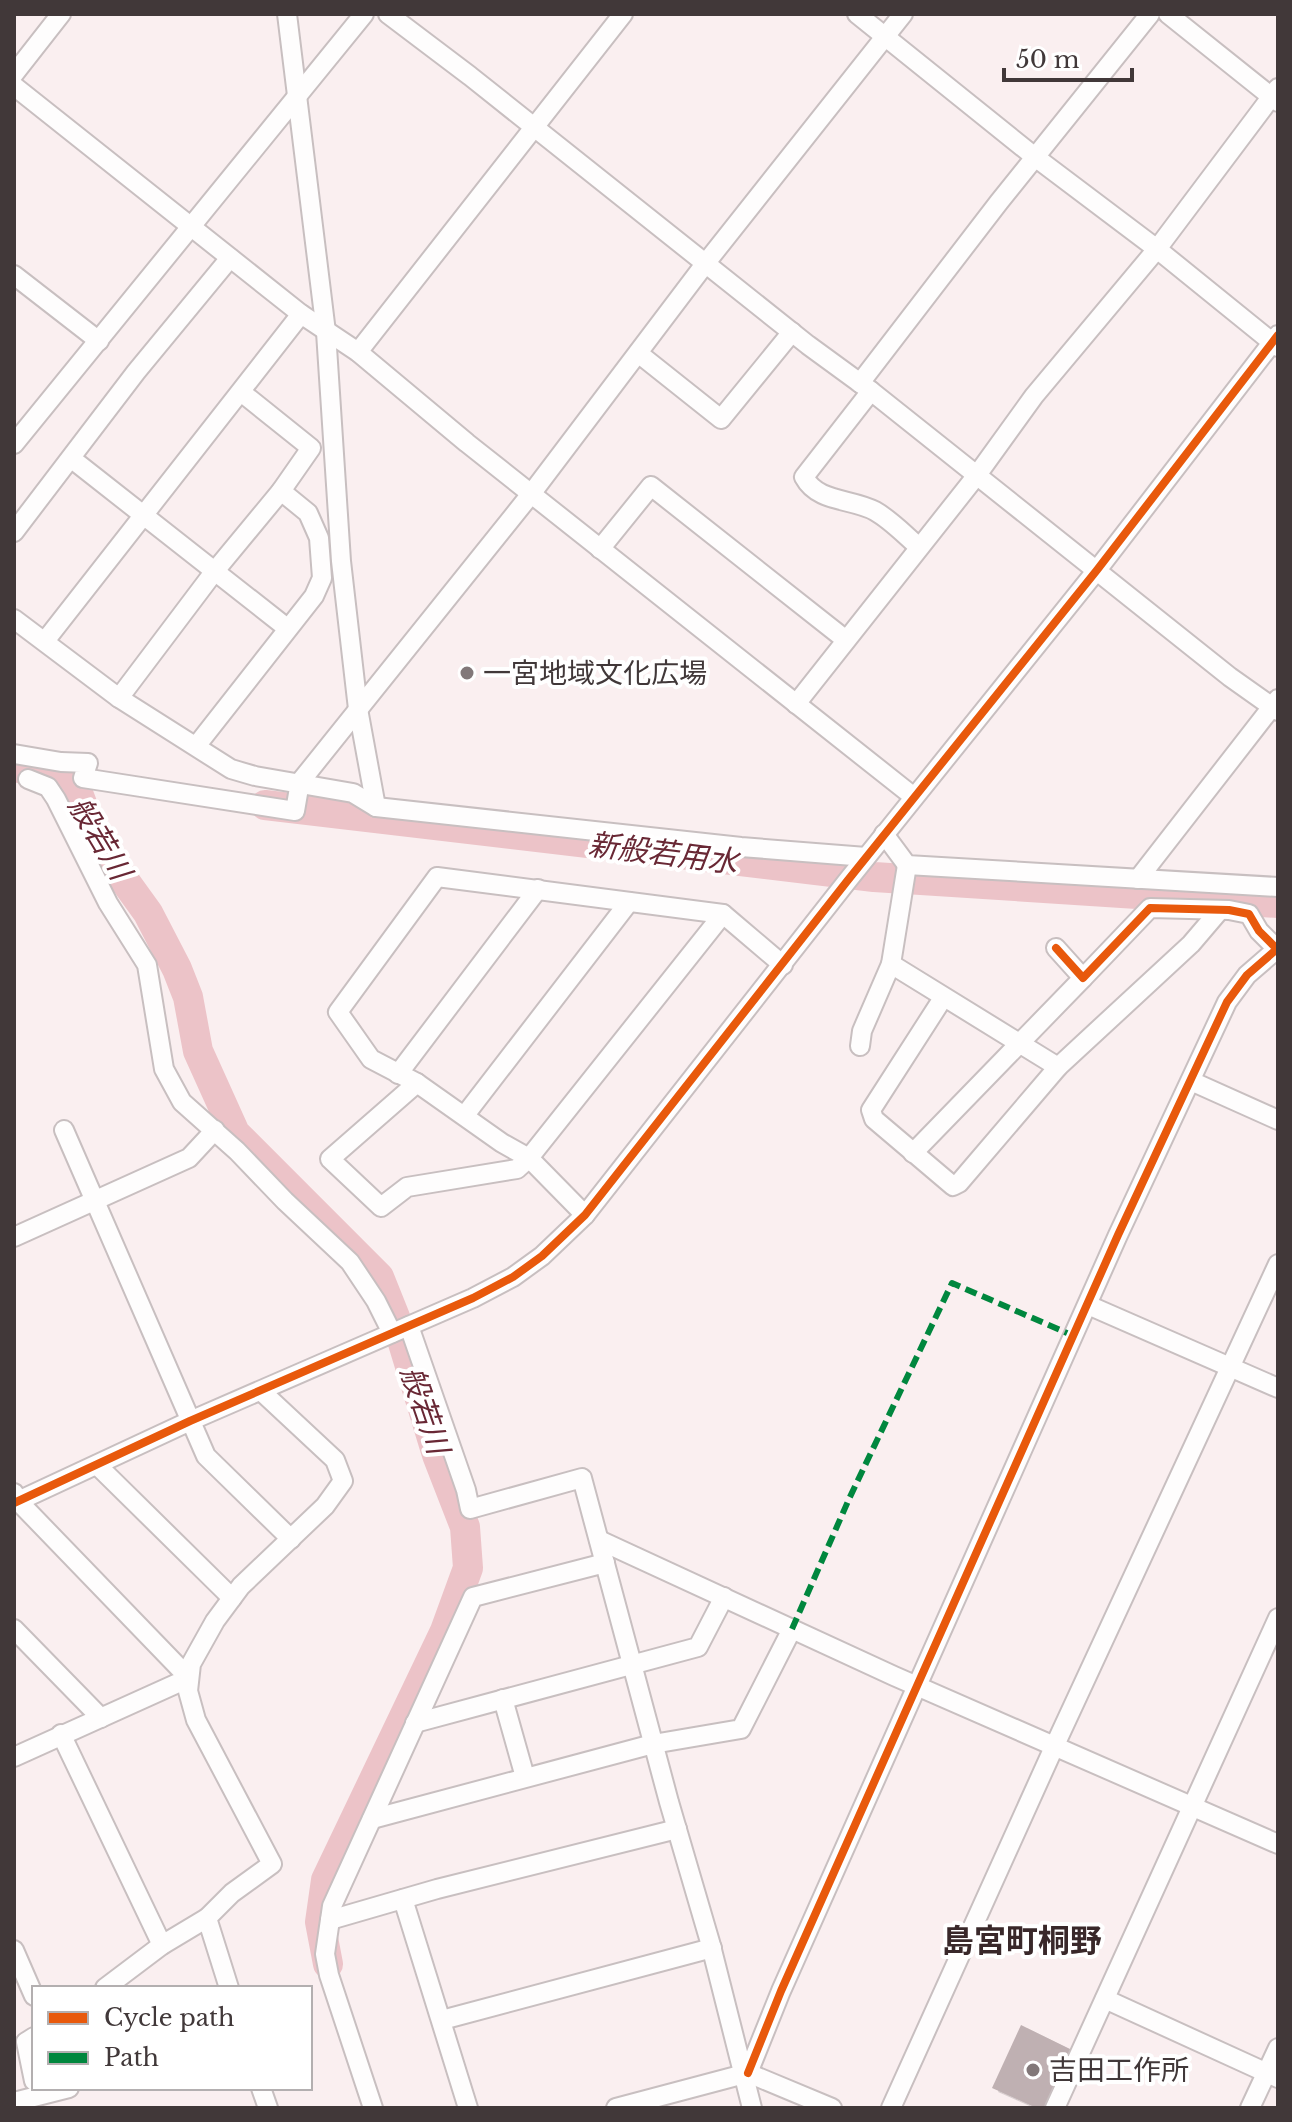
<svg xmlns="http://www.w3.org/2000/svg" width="1292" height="2122" font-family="'Libre Baskerville','Noto Sans JP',serif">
  <defs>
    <filter id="shadow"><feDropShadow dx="6" dy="3.5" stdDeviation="0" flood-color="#0004"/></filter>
  </defs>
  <rect width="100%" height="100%" fill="#faeff0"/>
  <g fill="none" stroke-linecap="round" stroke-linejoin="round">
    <g stroke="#ecc3c8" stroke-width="30">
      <polyline points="14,767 67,777"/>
      <polyline points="50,773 78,793 96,841 148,913 177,969 188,997 198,1051 235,1133 379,1277 395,1317 437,1455 465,1527 468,1568 445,1631 326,1880 320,1922 328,1964"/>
      <polyline points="265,805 874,877 1278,903"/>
    </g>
  </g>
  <polygon fill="#bfb0b2" filter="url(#shadow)" points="1021,2025 1074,2051 1048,2108 1037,2108 992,2088"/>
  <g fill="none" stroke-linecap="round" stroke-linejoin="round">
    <defs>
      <g id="street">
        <polyline points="287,14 326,332 341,561 358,709 376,807"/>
        <polyline points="388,14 470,76 808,345 871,391 1230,677 1278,711"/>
        <polyline points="857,14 1035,157 1157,249 1278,347"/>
        <polyline points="1168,14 1278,102"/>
        <polyline points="14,74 61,14"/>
        <polyline points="14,86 301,314 358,352 467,443 914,797"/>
        <polyline points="14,275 99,341"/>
        <polyline points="358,352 623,14"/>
        <polyline points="638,353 721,419 792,332"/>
        <polyline points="860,383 999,202 1150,14"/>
        <path d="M871,391L804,477C818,503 851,498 875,511C891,520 905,535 919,547"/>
        <polyline points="14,444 364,14"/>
        <polyline points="72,459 287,628"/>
        <polyline points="14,532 136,372 230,258"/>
        <polyline points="600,549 651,486 846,640"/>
        <polyline points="14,619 119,698 231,769 255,776 353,793 376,807 741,847 866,857"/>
        <polyline points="45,641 301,314"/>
        <polyline points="119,698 214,572 281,491 311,448 241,392"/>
        <polyline points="796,704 977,475 1034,396 1157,249 1278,88"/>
        <polyline points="197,745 314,596 322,578 319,538 308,513 281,491"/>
        <polyline points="14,754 61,762 88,763 83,778 295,811 300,782 531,494 705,264 903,14"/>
        <polyline points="28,779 48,787 56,799 108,903 147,965 164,1069 182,1102 237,1151 285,1201 350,1262 376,1301 392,1333"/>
        <polyline points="884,834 907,865 1278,887"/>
        <polyline points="1138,879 1278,699"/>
        <polyline points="891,964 1058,1067"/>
        <polyline points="943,998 871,1110 874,1119 953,1186 959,1183 1058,1067 1191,944 1220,910"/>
        <polyline points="860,1046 862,1031 891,964 907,865"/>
        <polyline points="398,1074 538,889"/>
        <polyline points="1191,1081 1278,1120"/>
        <polyline points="417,1083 330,1159 381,1207 407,1187 517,1169 529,1158 723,914"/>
        <polyline points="465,1115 629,902"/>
        <polyline points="64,1130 206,1456 291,1539"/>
        <polyline points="913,1153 1083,978"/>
        <polyline points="585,1215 529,1158 502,1143 417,1083 371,1059 338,1012 437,877 723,914 783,965"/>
        <polyline points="14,1237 189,1158 215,1130"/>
        <polyline points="1088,1305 1278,1388"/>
        <polyline points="409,1326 466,1490 470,1509 582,1478 669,1802 710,1942 752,2108"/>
        <polyline points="97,1465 232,1598"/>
        <polyline points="14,1493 18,1501 189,1678 14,1757"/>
        <polyline points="14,1503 190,1421 473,1298 513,1277 542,1256 585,1215 848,880 1097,570 1278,335"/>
        <polyline points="599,1540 894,1676 1278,1844"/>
        <polyline points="14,1629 101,1718"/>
        <polyline points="503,1699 525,1777"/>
        <polyline points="415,1723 698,1647 724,1597"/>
        <polyline points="61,1734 162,1945"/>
        <polyline points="372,1819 653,1744 741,1729 792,1629"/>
        <polyline points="403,1899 468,2108"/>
        <polyline points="330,1920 437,1889 677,1829"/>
        <polyline points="14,1950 34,1996"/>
        <polyline points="105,1988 162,1945 207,1918"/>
        <polyline points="229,1988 207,1918 232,1893 272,1864 196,1720 188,1691 191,1664 215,1621 241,1586 325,1506 343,1481 335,1460 261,1391"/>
        <polyline points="1105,1999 1278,2078"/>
        <polyline points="442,2020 712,1948"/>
        <polyline points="34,2037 26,2042 34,2081"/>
        <polyline points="748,2073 781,1991 1118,1235 1227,1002 1247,975 1277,949 1259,931 1249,914 1229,910 1150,908 1083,978 1056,948"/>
        <polyline points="261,2088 268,2108"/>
        <polyline points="14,2102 69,2088"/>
        <polyline points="373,2108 329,1975 325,1954 332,1906 473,1597 605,1563"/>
        <polyline points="616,2108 748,2073 832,2108"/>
        <polyline points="891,2108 1055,1745 1278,1264"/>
        <polyline points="1055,2108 1278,1618"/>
        <polyline points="1250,2108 1278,2048"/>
      </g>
    </defs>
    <use href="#street" stroke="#c8bfc0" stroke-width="22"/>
    <use href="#street" stroke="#fefdfd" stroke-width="18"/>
    <polyline stroke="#00873e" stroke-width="6" stroke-dasharray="12 6" stroke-linecap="butt" points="792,1629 849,1499 952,1283 1074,1336"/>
    <defs>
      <g id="cycleway">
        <polyline points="14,1503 190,1421 473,1298 513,1277 542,1256 585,1215 848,880 1097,570 1278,335"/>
        <polyline points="748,2073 781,1991 1118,1235 1227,1002 1247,975 1277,949 1259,931 1249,914 1229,910 1150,908 1083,978 1056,948"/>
      </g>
    </defs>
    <use href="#cycleway" stroke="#fff" stroke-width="13"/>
    <use href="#cycleway" stroke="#e8590c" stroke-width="8"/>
  </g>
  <g fill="#827879" stroke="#fff" stroke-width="3">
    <circle cx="467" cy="673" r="8"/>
    <circle cx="1033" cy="2070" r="8"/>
  </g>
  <g text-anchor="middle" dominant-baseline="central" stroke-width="8" stroke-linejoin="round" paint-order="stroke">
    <g font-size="28" fill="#413839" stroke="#fff" text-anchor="start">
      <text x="483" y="673">一宮地域文化広場</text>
      <text x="1049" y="2070">吉田工作所</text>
    </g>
    <g font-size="30" font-style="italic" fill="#692835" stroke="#fff">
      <text transform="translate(100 838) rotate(59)">般若川</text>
      <text transform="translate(663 853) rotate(7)">新般若用水</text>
      <text transform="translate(425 1410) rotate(71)">般若川</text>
    </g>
    <g font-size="32" font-weight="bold" fill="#39282a" stroke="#fff">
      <text x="1022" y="1941">島宮町桐野</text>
    </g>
  </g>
  <rect width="1292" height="2122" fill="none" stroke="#413839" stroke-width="32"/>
  <rect x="32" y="1986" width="280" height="104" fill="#ffffff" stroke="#b3afb0" stroke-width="2"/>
  <rect x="48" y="2012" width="40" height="12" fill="#e8590c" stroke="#b3afb0" stroke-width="2"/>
  <text x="104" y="2026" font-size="24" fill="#413839">Cycle path</text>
  <rect x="48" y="2052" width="40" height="12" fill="#00873e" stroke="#b3afb0" stroke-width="2"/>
  <text x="104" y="2066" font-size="24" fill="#413839">Path</text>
  <path d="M1004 68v12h128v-12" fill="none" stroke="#413839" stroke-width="4"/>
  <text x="1016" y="68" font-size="24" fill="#413839" stroke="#ffffff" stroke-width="6" paint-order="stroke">50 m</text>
</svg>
